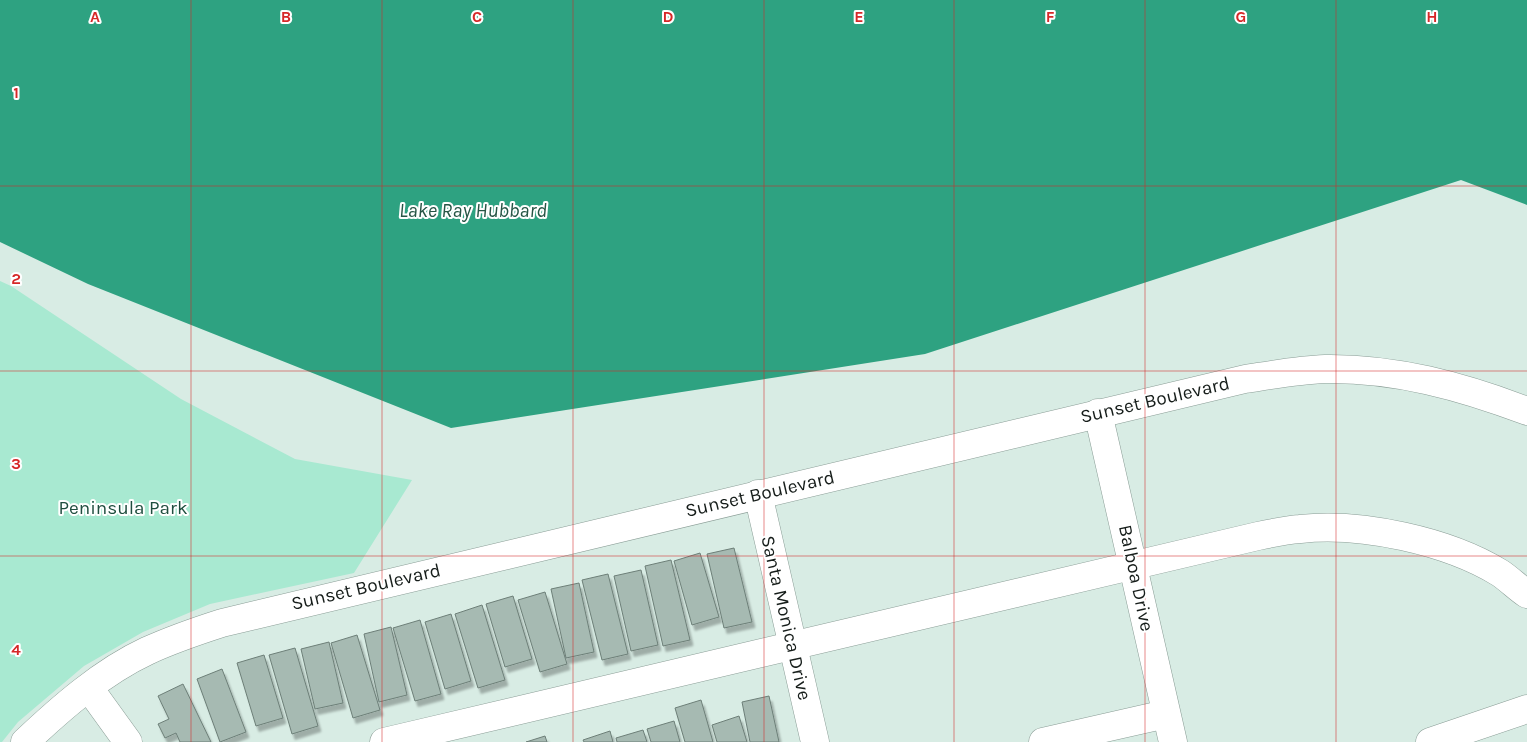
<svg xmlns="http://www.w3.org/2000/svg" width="1527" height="742" font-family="Karla,sans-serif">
  <defs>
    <filter id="shadow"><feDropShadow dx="3" dy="5.5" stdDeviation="1" flood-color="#0004"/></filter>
  </defs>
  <rect width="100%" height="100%" fill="#d8ece4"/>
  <polygon fill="#a8e9d1" points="0,281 11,286 181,399 295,459 412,480 354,573 210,604 143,632 84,666 18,722 2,742 0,742"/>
  <polygon fill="#2ea281" points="0,0 1527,0 1527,205 1461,180 925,354 451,428 88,284 0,242"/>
  <g fill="#a6bab2" stroke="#6d7f78" filter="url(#shadow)">
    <polygon points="734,548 752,622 724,628 707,554"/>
    <polygon points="700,553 719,617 692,625 674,561"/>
    <polygon points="671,560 690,640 663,646 645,566"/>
    <polygon points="641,570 658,645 631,651 614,576"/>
    <polygon points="608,574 628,654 602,660 582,580"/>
    <polygon points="579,583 594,652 566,658 551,589"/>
    <polygon points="545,592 567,664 540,672 518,600"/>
    <polygon points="513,596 532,659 505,667 486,604"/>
    <polygon points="482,605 505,680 478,688 455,614"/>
    <polygon points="451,614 471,681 445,689 425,622"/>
    <polygon points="420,620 441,694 415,701 393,628"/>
    <polygon points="391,627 407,695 379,702 364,634"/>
    <polygon points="357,635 380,710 353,718 331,643"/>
    <polygon points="329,642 343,703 315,709 301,649"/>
    <polygon points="295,648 318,726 292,734 269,655"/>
    <polygon points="264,655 283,718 256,726 237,663"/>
    <polygon points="222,669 246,732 220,742 197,679"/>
    <polygon points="183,684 211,742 180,742 176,733 165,738 158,724 169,719 158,696"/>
    <polygon points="769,696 779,742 750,742 742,702"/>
    <polygon points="701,700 713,742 685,742 675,708"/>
    <polygon points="739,716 747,742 717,742 712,725"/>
    <polygon points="674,721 680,742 651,742 647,729"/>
    <polygon points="643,730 647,742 617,742 616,738"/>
    <polygon points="610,731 613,742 584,742 583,740"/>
    <polygon points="545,736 547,742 526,742"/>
  </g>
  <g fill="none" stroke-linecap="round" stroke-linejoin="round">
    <defs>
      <g id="minor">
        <polyline points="1098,413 1173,742"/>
        <polyline points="758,494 815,742"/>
        <polyline points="89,688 128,742"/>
        <path d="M25,742C61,708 102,672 147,651C171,640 197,631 222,623L1245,379C1271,375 1298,370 1325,369C1395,368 1461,386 1527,411"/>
        <path d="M384,742L1258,536C1272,533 1286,530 1300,529C1361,522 1448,541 1500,573C1509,579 1518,588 1527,594"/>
        <polyline points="1043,742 1166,714"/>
        <polyline points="1430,742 1527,709"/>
      </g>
    </defs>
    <use href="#minor" stroke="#8a9d96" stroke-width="29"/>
    <use href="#minor" stroke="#fff" stroke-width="28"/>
  </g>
  <path fill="none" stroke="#d62828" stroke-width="1" stroke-opacity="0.55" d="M191,0V742M382,0V742M573,0V742M764,0V742M954,0V742M1145,0V742M1336,0V742M0,186H1527M0,371H1527M0,556H1527"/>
  <g text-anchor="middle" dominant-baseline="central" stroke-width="4" stroke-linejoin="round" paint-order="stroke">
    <g font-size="19" fill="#161d1a" stroke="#fff">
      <text transform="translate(1155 400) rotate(-13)">Sunset Boulevard</text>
      <text transform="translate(760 494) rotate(-13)">Sunset Boulevard</text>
      <text transform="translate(1136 578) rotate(78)">Balboa Drive</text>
      <text transform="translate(366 587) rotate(-13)">Sunset Boulevard</text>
      <text transform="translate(786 618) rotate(77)">Santa Monica Drive</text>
    </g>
    <g font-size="19" fill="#1f4e3f" stroke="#fff">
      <text x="123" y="508">Peninsula Park</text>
    </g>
    <g font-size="20" font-style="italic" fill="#265545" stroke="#fff">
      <text x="473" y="210">Lake Ray Hubbard</text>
    </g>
  </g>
  <g font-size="16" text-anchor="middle" font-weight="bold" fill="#d62828" stroke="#fff" stroke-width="4" stroke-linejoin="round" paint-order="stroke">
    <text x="95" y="22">A</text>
    <text x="286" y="22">B</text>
    <text x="477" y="22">C</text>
    <text x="668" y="22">D</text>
    <text x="859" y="22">E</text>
    <text x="1050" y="22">F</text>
    <text x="1241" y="22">G</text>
    <text x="1432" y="22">H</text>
    <text x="16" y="98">1</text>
    <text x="16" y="284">2</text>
    <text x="16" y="469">3</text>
    <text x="16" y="655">4</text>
  </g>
</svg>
